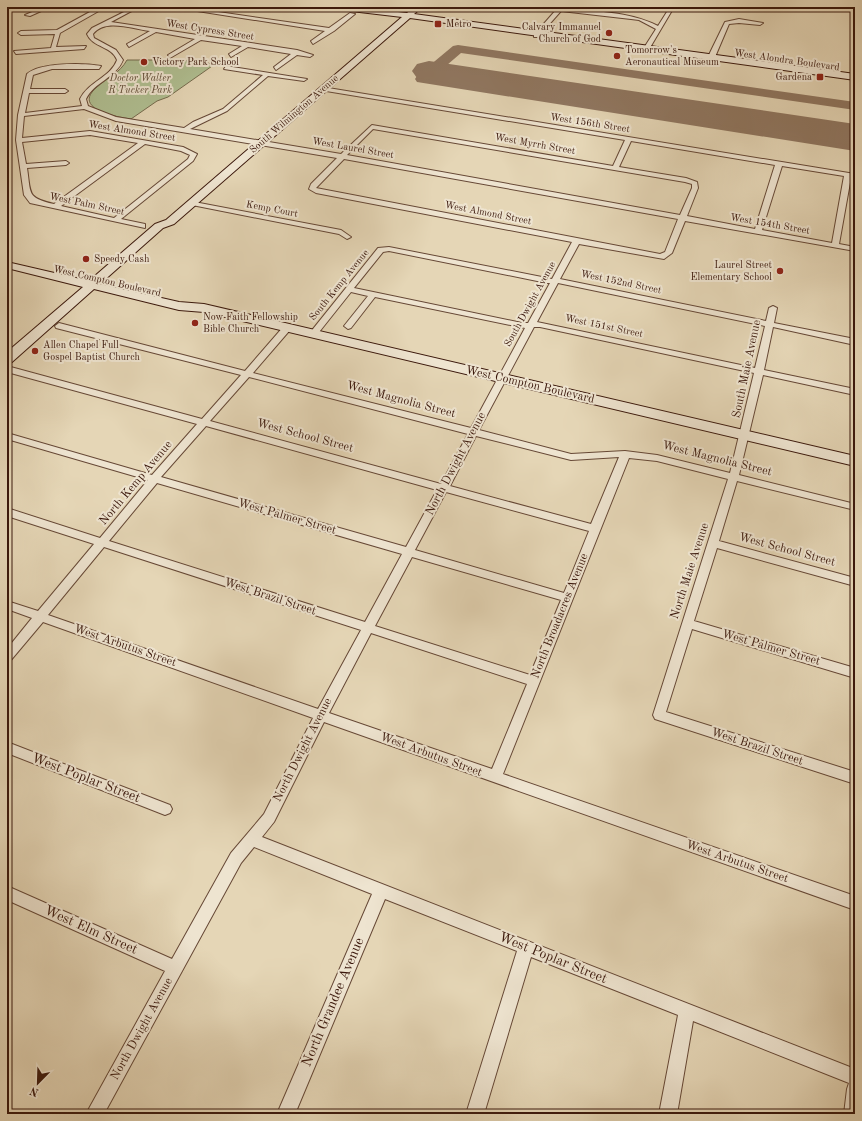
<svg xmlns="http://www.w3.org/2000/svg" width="862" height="1121" font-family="'Old Standard TT',serif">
  <rect width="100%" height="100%" fill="#e5d6b6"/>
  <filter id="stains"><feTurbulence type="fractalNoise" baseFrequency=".005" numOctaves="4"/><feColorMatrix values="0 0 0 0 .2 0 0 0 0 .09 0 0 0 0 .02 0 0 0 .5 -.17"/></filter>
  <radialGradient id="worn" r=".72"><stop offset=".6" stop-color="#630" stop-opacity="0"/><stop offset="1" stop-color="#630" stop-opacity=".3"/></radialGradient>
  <path fill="#b0bf92" stroke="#766c4f" d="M127,60H179L215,64L168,97L157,101L131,119C117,117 71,109 97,87C107,78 120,73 127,60Z"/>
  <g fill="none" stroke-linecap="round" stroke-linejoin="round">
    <polyline stroke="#72796b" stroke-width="1.5" points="7,14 9,7"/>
    <polygon fill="#907761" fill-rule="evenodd" points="458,45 855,102 855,110 461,53 433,77 855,141 855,151 417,82 415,79 417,76 453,46"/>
    <polygon fill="#907761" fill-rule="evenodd" points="429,61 855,124 855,146 417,78 412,71 417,64"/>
    <defs>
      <g id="minor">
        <polygon points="44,7 50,7 30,16 25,15"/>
        <path d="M99,7L128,9L139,7L111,22L297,50L313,55L310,57L297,55L276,70L274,67L291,54L248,47L231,57L229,54L242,46L201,40L170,58L168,55L195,39L156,32L129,47L127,44L150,31C133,29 105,18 93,34L94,38L116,50L123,60C116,78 94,82 86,99L88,106L116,117L184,128L193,122L223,109L263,75L224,69L226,66L307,79L304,81L268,76L227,111L190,129L341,154L372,125L613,166L625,140L320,90V88L322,87L855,174V178L851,177L839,244L855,247V251L685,221L672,253L664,259L579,244L560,279L766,321L769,308L773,306L777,308L774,323L855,339V345L773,327L764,370L855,389V395L763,375L739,475L855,504V510L737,481L719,541L855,578V586L717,548L694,621L855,668V678L692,629L666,712L855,772V784L655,719L653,715L728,479L657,461L629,458L503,774L855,896V910L324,722L274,822L262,837L855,1069V1114H844L847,1089L849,1083L693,1021L677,1114H659L678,1015L531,957L484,1114H466L517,951L385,899L295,1114H277L372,894L254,847L241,863L104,1114H86L165,971L7,900V886L172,959L231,853L264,814L313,718L43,622L11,660L7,662V649L32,618L7,609V601L38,611L94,544L7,516V508L100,538L148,480L7,439V433L152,475L197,424L7,372V366L202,419L241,375L56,328L55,326L59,323L245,371L284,326H290V330L253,373L471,428L525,328L375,297L351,328L348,329L344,326L368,296L351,292L316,336H310L309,334L378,248L389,247L552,279L572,242L316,193L309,189L311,184L337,158L116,121L84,109L24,116L22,138L90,131L183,147L197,154L193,161L121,219L145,224V228L30,203L24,195L16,140L18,115L27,74C40,62 84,63 101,66L99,69H52L33,75L30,89H65L68,91L65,93H29L25,113L82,106L80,99C88,82 111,77 117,60C112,46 93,48 87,34L92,28L124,12L104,8L60,33L56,47L86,46L84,49L16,54L14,51L51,48L55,34L21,35L18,33L21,31L57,30ZM373,129L685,182L692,184V188L680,215L347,155ZM90,135L138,143L54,204C26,198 31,193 27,168L66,165L69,163L66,161L26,164L22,142ZM631,141L775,165L755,229L687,216L698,188L697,182L686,178L619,167ZM145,144L181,151L190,155L188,159L114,218L61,206ZM344,159L678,219L665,252L660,254L316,188ZM782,166L844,176L832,243L762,230ZM389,251L547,283H550L528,323H522L354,288L383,252ZM558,283L765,326L755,368L537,322ZM534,327H540L754,373L730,473L657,455L625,451L571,454L479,430ZM249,377L468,434L441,484L210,421ZM206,426L437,490L406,547L161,477ZM476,436L571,460L619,457L591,524L450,486ZM157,483L402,554L365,622L109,541ZM446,492L589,531L564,593L415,550ZM104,547L361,630L318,709L48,615ZM412,557L561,600L530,675L375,626ZM371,633L527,684L492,769L329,713Z"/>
        <polygon points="172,7 184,7 329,28 350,13 355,14 334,31 313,44 311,41 325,31"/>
        <path d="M536,7H564V8C595,12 629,11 658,26L670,7H674L648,51L645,53L642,51L656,29L639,20L631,19L561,11L538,37H534V35L556,10Z"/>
        <polygon points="739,19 763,23 760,25 739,23 729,24 715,57 710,61 706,61 725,22"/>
        <polygon points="189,201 341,230 351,237 347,239 339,234 192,205 188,203"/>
        <polygon points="7,742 170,805 172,809 170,813 165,815 7,753"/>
      </g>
      <polygon id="secondary" points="330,7 353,7 407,13 414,7 422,7 414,14 855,74 855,80 410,18 174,224 163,228 100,284 179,302 204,304 855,456 855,466 204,312 179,310 94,289 12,362 7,363 7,352 83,287 7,268 7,262 89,281 155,224 166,220 402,17 334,9"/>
    </defs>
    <use href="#minor" stroke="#664836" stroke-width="2"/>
    <use href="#secondary" stroke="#3b180c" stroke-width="2"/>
    <use href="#minor" fill="#eee4d0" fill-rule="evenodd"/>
    <use href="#secondary" fill="#eee4d0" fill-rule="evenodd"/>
  </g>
  <g fill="#8f2418" stroke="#eee4d0" stroke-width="1.5">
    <rect x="434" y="20" width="8" height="8" rx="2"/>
    <circle cx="609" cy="33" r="4"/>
    <circle cx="617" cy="56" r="4"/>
    <circle cx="144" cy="62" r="4"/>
    <rect x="816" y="73" width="8" height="8" rx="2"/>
    <circle cx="86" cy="259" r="4"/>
    <circle cx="780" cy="271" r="4"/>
    <circle cx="195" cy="323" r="4"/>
    <circle cx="35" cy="351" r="4"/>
  </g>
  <g text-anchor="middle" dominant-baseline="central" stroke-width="4" stroke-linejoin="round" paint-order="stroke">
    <g font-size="10" fill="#3b180c" stroke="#eee4d0" text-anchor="start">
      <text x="446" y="24">Metro</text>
      <text x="601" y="27" text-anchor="end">Calvary Immanuel<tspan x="601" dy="12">Church of God</tspan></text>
      <text x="625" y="50">Tomorrow's<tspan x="625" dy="12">Aeronautical Museum</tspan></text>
      <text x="152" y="62">Victory Park School</text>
      <text x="812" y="77" text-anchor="end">Gardena</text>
      <text x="94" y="259">Speedy Cash</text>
      <text x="772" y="265" text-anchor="end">Laurel Street<tspan x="772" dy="12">Elementary School</tspan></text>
      <text x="203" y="317">Now Faith Fellowship<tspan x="203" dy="12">Bible Church</tspan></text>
      <text x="43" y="345">Allen Chapel Full<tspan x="43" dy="12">Gospel Baptist Church</tspan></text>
    </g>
    <g font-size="10" fill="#3b180c" stroke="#eee4d0">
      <text transform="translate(210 30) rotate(9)">West Cypress Street</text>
      <text transform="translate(787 60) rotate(8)">West Alondra Boulevard</text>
      <text transform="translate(294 114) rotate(-41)">South Wilmington Avenue</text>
      <text transform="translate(590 123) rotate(9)">West 156th Street</text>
      <text transform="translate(132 131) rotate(9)">West Almond Street</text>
      <text transform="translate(535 144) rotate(10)">West Myrrh Street</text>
      <text transform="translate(353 148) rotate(10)">West Laurel Street</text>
      <text transform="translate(87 204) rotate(12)">West Palm Street</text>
      <text transform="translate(272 209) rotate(11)">Kemp Court</text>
      <text transform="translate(488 213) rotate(11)">West Almond Street</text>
      <text transform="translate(770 224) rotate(10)">West 154th Street</text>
      <text transform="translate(107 281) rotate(13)">West Compton Boulevard</text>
      <text transform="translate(621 282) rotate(12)">West 152nd Street</text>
      <text transform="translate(339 285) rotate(-51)">South Kemp Avenue</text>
      <text transform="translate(530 304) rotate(-61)">South Dwight Avenue</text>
      <text transform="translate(604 326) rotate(12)">West 151st Street</text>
    </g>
    <g font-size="10" font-style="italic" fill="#5e4a34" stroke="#eee4d0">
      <text x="140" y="78">Doctor Walter<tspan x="140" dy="12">R Tucker Park</tspan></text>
    </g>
    <g font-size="12" fill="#3b180c" stroke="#eee4d0">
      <text transform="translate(747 369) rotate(-78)">South Maie Avenue</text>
      <text transform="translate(530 385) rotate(13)">West Compton Boulevard</text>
      <text transform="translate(401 400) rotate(15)">West Magnolia Street</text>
      <text transform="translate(305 436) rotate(15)">West School Street</text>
      <text transform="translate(717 459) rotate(14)">West Magnolia Street</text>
      <text transform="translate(456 464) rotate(-62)">North Dwight Avenue</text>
      <text transform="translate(136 483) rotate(-50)">North Kemp Avenue</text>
      <text transform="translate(287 517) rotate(16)">West Palmer Street</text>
      <text transform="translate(787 550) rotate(15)">West School Street</text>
      <text transform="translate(690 571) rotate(-72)">North Maie Avenue</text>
      <text transform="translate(270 597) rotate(18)">West Brazil Street</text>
      <text transform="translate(560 616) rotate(-68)">North Broadacres Avenue</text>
      <text transform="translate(125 646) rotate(19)">West Arbutus Street</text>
      <text transform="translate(771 648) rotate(16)">West Palmer Street</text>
      <text transform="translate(757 747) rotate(18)">West Brazil Street</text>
      <text transform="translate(303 750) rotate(-63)">North Dwight Avenue</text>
      <text transform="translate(431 755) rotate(20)">West Arbutus Street</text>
      <text transform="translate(737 862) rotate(19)">West Arbutus Street</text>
      <text transform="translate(142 1029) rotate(-61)">North Dwight Avenue</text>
    </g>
    <g font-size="14" fill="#3b180c" stroke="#eee4d0">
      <text transform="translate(86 778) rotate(21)">West Poplar Street</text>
      <text transform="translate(91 930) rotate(24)">West Elm Street</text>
      <text transform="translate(553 958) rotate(22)">West Poplar Street</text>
      <text transform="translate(333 1002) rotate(-67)">North Grandee Avenue</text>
    </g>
  </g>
  <rect width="862" height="1121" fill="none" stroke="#e5d6b6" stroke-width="24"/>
  <rect x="8" y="8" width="846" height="1105" fill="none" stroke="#3b180c" stroke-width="2"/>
  <rect x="12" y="12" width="838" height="1097" fill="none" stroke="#3b180c"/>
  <g transform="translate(38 1083) rotate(203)" stroke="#eee4d0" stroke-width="3" paint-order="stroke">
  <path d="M0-3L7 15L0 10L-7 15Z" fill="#3b180c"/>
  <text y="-6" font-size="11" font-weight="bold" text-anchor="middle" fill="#3b180c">N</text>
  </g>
  <rect width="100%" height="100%" filter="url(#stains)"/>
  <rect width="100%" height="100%" fill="url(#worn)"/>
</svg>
